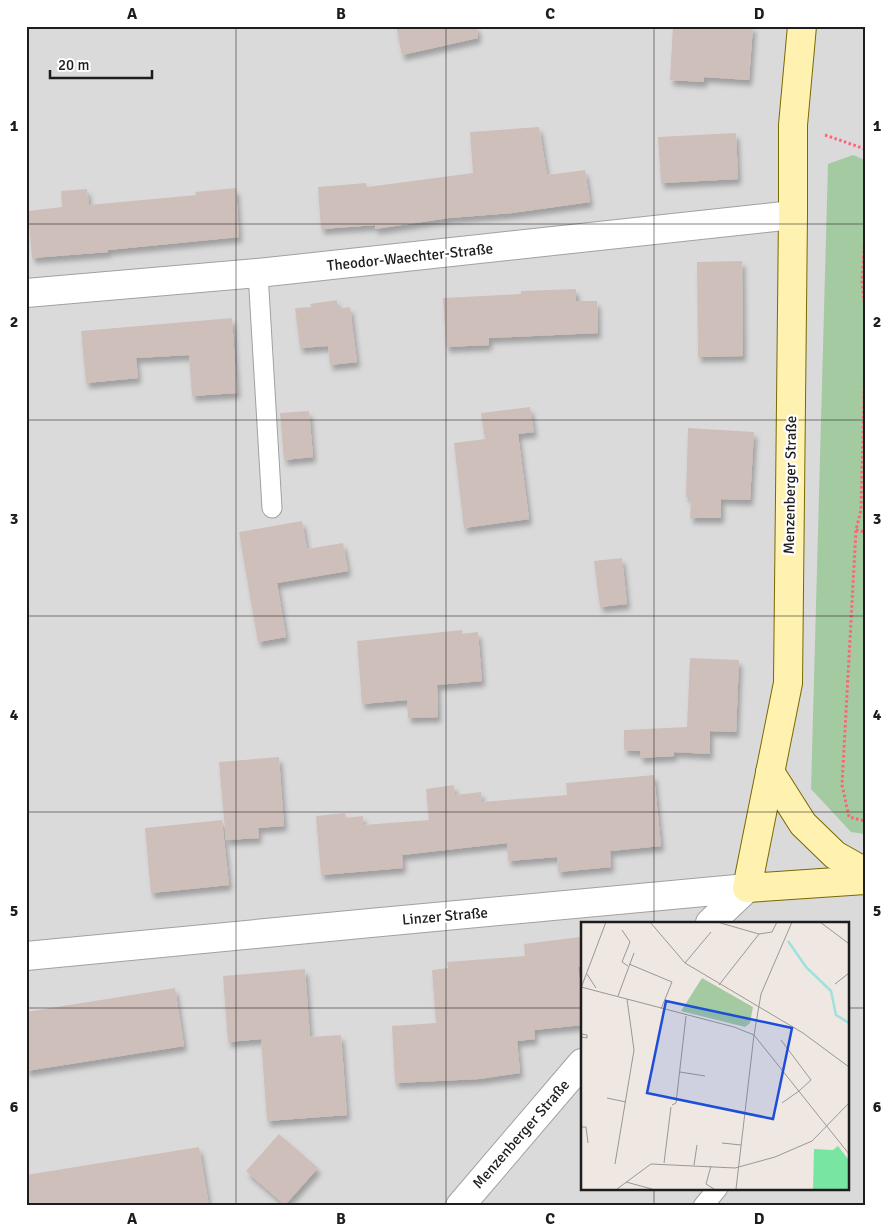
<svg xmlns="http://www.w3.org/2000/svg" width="891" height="1232" font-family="Signika,sans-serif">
  <defs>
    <filter id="shadow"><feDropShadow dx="3" dy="5.5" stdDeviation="2.5" flood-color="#0004"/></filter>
  </defs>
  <rect width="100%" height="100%" fill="#efe8e2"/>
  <path fill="#dbdada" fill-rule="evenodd" d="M26,26H865V1206H26ZM582,923H847V1188H582Z"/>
  <polygon fill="#a4caa1" points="853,155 865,160 865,834 851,832 811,789 828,164"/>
  <g fill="#cfbfbb" filter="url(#shadow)">
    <polygon points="396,26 477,26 478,38 402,55"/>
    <polygon points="673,26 753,26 749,80 704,77 704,82 670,80"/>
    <polygon points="539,127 547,175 585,170 590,202 512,213 449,218 375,229 375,225 321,229 318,187 366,183 367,187 473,173 470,132"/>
    <polygon points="736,133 738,179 661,183 658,137"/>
    <polygon points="236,188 239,237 108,250 108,252 32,258 28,211 62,207 61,191 87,189 89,205 196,195 195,192"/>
    <polygon points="742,261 743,356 698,357 697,262"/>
    <polygon points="576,289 576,301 597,301 598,333 489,338 489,345 446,347 443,298 521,294 521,291"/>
    <polygon points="337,300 338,309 350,307 357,362 330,365 328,346 300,348 295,308 311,307 310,304"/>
    <polygon points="232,318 237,393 192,396 189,355 136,358 138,378 86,383 81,331"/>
    <polygon points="530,407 534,432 518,434 529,519 464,528 454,443 485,439 481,413"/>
    <polygon points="309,411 313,457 284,460 280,413"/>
    <polygon points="688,428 754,432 750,500 721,499 721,518 690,518 691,498 686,497"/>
    <polygon points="302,521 307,549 343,543 348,571 277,583 286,637 258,642 239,532"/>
    <polygon points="622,558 627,604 600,607 594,561"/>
    <polygon points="462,630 462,634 478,632 482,681 437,685 438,717 408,718 407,700 362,704 357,641"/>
    <polygon points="690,658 739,660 736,732 710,731 710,754 674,752 674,756 640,758 640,751 624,750 624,730 687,727"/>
    <polygon points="279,757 284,826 258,828 259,838 226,840 219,762"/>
    <polygon points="654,775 661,846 610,851 611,867 558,872 557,857 508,861 507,843 402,855 403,868 321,875 316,816 345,813 346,818 363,816 363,825 429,820 426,789 454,785 455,795 481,792 482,802 567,795 566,783"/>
    <polygon points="222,820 229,885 151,893 145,828"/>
    <polygon points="580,937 582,967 578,967 582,1006 582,1025 534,1030 535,1039 517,1041 520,1073 479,1079 395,1083 392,1026 436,1023 432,970 448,968 447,962 525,956 524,944"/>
    <polygon points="305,969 310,1037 341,1035 347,1115 267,1121 261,1039 228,1042 223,976"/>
    <polygon points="175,988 184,1046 26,1071 26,1012"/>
    <polygon points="279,1134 318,1168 285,1205 246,1171"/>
    <polygon points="199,1147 209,1206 26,1206 26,1175"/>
  </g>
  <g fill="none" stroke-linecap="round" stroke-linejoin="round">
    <defs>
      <g id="service">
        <polyline points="258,273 272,508"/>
        <polyline points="703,1206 718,1188"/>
      </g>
      <g id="minor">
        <polyline points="26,293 258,273 793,215"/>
        <polyline points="710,923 747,888"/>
        <polyline points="26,956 381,922 747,888"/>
        <polyline points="460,1206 582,1063"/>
      </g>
      <g id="secondary">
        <polyline points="802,26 793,125 793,215 788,683 747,888 865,880"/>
        <polyline points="770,772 803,824 835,855 865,872"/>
      </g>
    </defs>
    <use href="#service" stroke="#a1a1a1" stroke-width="21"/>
    <use href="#minor" stroke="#a1a1a1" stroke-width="30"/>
    <use href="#secondary" stroke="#786900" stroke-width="30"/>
    <g stroke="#ff6377" stroke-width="3" stroke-dasharray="2.5 2.5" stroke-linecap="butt">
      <polyline points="825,135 865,149"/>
      <polyline points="865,236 862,281 865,309"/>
      <polyline points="865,361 861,510 856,530 842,785 849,817 865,821"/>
      <polyline points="856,530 865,532"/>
    </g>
    <use href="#service" stroke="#fff" stroke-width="19"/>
    <use href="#minor" stroke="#fff" stroke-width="28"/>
    <use href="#secondary" stroke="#fff1b0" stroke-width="28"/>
  </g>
  <path fill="none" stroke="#1d1d1d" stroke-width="1" stroke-opacity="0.55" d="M236,26V1206M446,26V1206M654,26V923M26,224H865M26,420H865M26,616H865M26,812H865M26,1008H582M847,1008H865M654,1188V1206"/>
  <g text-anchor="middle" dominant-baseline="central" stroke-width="4.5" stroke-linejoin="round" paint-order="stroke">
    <g font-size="15" fill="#1d1d1d" stroke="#fff">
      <text transform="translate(410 257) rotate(-6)">Theodor-Waechter-Straße</text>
      <text transform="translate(790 485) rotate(-89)">Menzenberger Straße</text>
      <text transform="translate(445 916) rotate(-5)">Linzer Straße</text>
      <text transform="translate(521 1134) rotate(-49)">Menzenberger Straße</text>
    </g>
  </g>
  <g transform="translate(581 922)">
    <rect width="268" height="268" fill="#efe8e2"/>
    <path d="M121,56L172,85L169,101L164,105L100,89Z" fill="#a4caa1"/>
    <path d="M257,224L267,237V267H232L233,227L252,228Z" fill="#78e6a2"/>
    <path fill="none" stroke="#9ee1e1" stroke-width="2.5" d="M207,19L225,45L250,69L255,93L268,101"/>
    <path fill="none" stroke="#9b9793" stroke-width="1" d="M69,0L104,41L222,111L268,145M136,0L178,12M239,0L267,21M41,8L49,20L41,40L47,44M104,41L130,10M48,42L91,60L80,87M6,52L15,66M254,62L268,51M138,63L178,12L191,10L196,0M0,65L153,105L173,113L180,72L211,0M0,66L25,0M37,74L53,31M0,112L6,113V116L0,115M173,113L268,232M200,118L230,158L218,169M99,150L124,154M26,176L45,180M201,181L218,169M91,183L95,181L105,94M0,205H5L7,221M141,221L160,223M83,241L90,185M34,242L53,128L46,77M113,243L116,223M130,244L125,262L133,267M45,260L71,267M36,267L70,242L154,246L194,235L231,219L268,181M155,267L173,113"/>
    <path fill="#1d4ed8" fill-opacity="0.15" stroke="#1d4ed8" stroke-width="2.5" d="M85,79L211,106L192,197L66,171Z"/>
    <rect width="268" height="268" fill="none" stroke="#1d1d1d" stroke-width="2.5"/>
  </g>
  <rect width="891" height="1232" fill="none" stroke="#ffffff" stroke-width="55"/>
  <path d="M50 70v8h102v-8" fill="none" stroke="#1d1d1d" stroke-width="2.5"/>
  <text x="58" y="70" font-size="15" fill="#1d1d1d" stroke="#ffffff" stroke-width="4" paint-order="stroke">20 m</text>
  <rect x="28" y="28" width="836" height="1176" fill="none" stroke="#1d1d1d" stroke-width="2"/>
  <g font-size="16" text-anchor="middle" font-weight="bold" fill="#1d1d1d">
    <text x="132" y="19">A</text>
    <text x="341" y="19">B</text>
    <text x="550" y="19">C</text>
    <text x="759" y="19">D</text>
    <text x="14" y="131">1</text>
    <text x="877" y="131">1</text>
    <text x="14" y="327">2</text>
    <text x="877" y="327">2</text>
    <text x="14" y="524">3</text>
    <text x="877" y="524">3</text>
    <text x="14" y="720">4</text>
    <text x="877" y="720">4</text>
    <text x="14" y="916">5</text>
    <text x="877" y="916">5</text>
    <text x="14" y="1112">6</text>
    <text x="877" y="1112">6</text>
    <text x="132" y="1224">A</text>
    <text x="341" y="1224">B</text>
    <text x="550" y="1224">C</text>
    <text x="759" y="1224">D</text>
  </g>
</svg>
